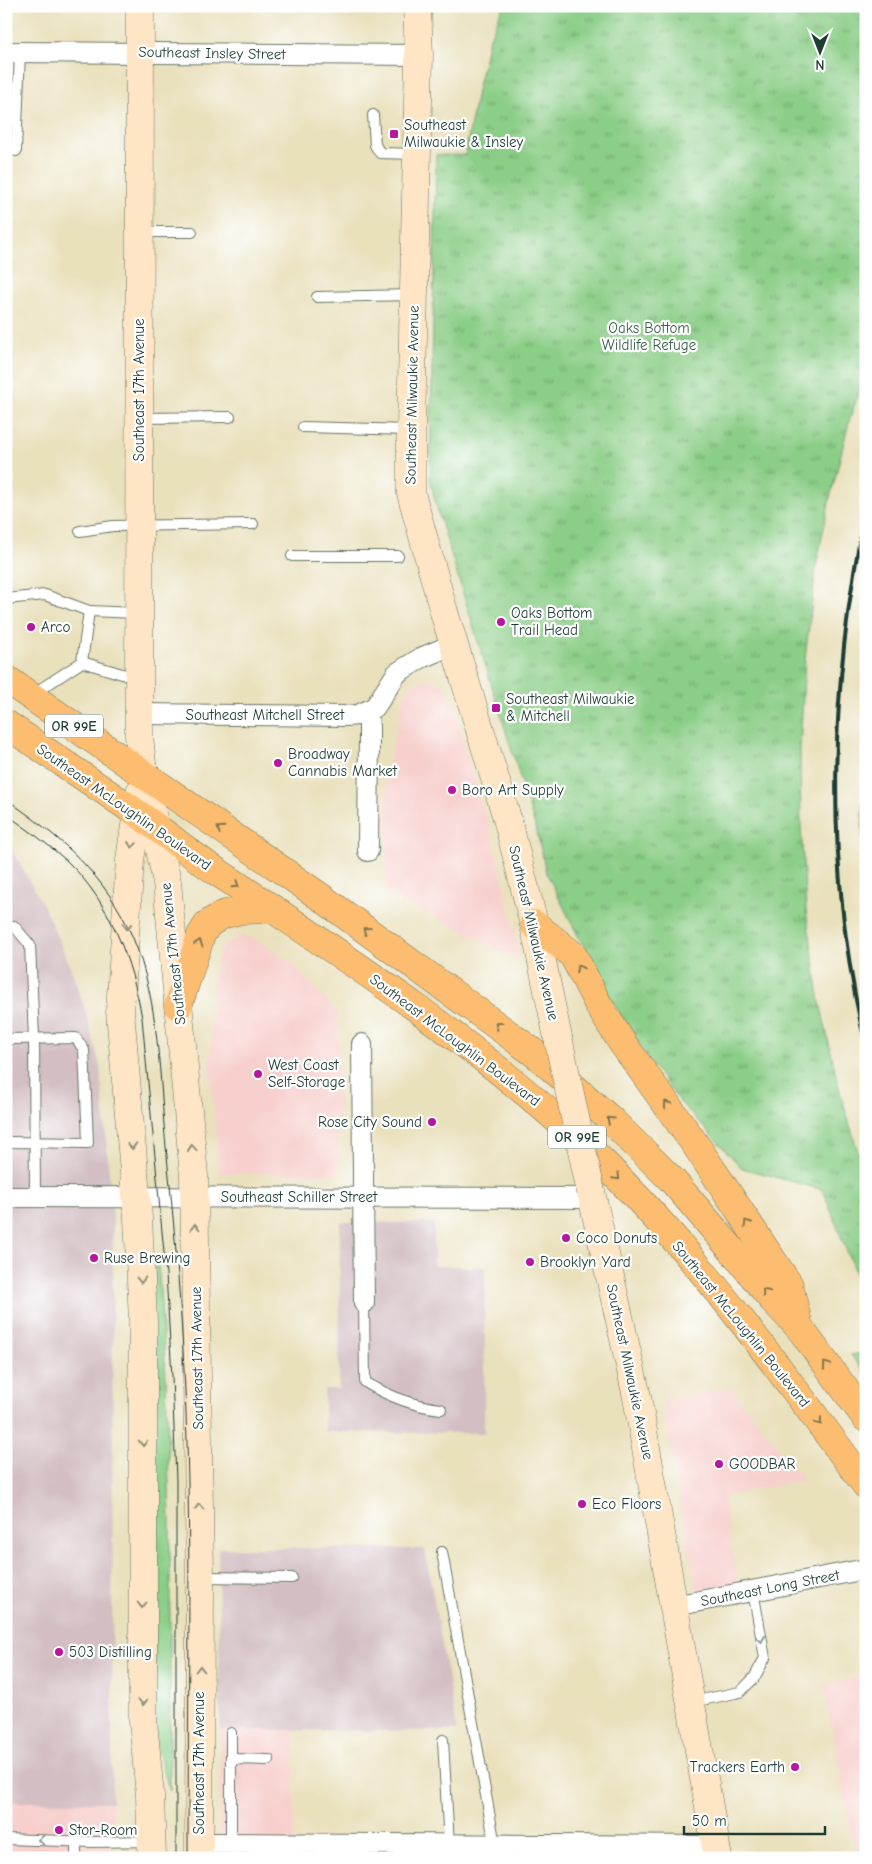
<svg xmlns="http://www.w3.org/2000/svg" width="872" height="1864" font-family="'Comic Neue',sans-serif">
  <defs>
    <pattern id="forest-firs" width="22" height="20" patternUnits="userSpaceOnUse" patternTransform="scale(1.25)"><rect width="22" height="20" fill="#70b174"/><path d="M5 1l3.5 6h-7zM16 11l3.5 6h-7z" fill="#5b9160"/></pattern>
    <pattern id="park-tufts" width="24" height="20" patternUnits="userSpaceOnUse" patternTransform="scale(1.25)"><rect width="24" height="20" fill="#8bce87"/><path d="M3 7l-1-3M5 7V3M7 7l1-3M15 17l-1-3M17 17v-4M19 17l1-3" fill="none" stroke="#71a86f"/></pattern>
  </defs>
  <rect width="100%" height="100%" fill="#fff"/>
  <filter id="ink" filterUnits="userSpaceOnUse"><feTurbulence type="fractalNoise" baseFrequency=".02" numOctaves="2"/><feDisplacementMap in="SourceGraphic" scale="10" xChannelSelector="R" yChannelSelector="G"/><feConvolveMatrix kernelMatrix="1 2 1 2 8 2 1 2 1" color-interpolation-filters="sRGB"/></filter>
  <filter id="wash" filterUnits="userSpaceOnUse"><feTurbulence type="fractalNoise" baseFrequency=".0096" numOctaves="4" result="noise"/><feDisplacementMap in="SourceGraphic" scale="20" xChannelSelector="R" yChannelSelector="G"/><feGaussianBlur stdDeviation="1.12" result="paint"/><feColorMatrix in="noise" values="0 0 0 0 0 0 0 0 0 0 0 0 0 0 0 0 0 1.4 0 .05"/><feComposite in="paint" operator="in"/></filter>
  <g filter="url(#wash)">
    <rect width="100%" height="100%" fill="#e9e0bc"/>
    <g fill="#f7d0cd">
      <polygon points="424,680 434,680 442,685 448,692 497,853 520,960 387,893 386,785 392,749 399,715 406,692 414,683"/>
      <polygon points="240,936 250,937 258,940 294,965 338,1014 338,1174 220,1173 210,1074 213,990 215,969 220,951 226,944"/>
      <polygon points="730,1387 804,1480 723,1496 740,1592 698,1601 662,1401"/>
      <polygon points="866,1676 866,1858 856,1858 824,1684"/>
      <polygon points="220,1730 294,1730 294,1842 339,1842 339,1858 220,1858"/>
      <rect x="6" y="1802" width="106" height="56"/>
    </g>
    <g fill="#d2bec3">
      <polygon points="6,839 44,907 70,966 84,1006 100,1066 113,1221 112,1802 6,1802"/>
      <polygon points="340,1222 434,1223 434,1266 485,1267 484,1433 324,1432 324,1389 339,1389"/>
      <polygon points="218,1548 425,1549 457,1731 220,1730"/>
    </g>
    <g fill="#8bce87" stroke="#55865e">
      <polygon points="158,1261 166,1377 170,1523 170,1791 156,1744 149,1280"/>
      <polygon points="866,1352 866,1374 851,1355"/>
    </g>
    <polygon fill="url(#forest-firs)" stroke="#487754" points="866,701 866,864 862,830"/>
    <polygon fill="url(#park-tufts)" stroke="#55865e" points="503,6 866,6 866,370 849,422 829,502 816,567 805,659 800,748 801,826 806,910 820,1003 839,1088 866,1179 866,1301 823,1190 742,1168 680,1102 651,1063 606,991 546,872 537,832 438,512 430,480 436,155 465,155 478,86 489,40"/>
  </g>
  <g filter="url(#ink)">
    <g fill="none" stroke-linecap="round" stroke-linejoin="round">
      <defs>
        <g id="lane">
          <polyline points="373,115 375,145 380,153 416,154"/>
          <polyline points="16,151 20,52"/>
          <polyline points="140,232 192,232"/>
          <polyline points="317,297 413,295"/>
          <polyline points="141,418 230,417"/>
          <polyline points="303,427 410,430"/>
          <polyline points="80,531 113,526 253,524"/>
          <polyline points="292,556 398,556"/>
          <polyline points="6,599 45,595 89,611"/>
          <polyline points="82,662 89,611 137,613"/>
          <polyline points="33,694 82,662 139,679"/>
          <polyline points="14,926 30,945 34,1038 35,1197"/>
          <polyline points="6,1039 76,1038 84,1050 88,1143 6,1142"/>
          <path d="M364,1303L365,1382C388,1396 414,1406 441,1409"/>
          <polyline points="442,1552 495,1845"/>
          <polyline points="201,1577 292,1578"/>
          <polyline points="692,1702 740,1692 754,1678 765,1658 753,1591"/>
          <polyline points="443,1740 449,1845"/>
          <polyline points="231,1759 269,1760"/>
          <polyline points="6,1839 93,1842 151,1841"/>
          <polyline points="76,1841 76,1858"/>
          <polyline points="231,1844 231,1733"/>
        </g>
        <g id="street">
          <polyline points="6,52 419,55"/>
          <polyline points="366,712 369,724 369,737 368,851"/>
          <polyline points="139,714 345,716 358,715 375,707 397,673 421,658 454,644"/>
          <polyline points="362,1044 364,1303"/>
          <polyline points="6,1197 593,1198"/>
          <polyline points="674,1606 866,1569"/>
          <polyline points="199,1843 716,1846"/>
        </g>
        <g id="secondary">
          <polyline points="140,6 139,736 143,773 167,882 194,1176 200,1577 199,1858"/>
          <polyline points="417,6 419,55 411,430 411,493 444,612 507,818 534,924 558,1038"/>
          <polyline points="140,792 130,860 120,1011 138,1218 143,1321 143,1721 150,1796 152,1858"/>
          <polyline points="591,1192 637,1397 718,1858"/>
        </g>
        <g id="highway">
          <polyline points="6,679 322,898 537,1055 612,1121 672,1180 732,1250 772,1299 799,1327 866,1418"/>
          <path d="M6,724C51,755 96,785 141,816C166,834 190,854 216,871C337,952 464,1034 572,1133C685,1236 774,1363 866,1485"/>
          <polyline points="534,924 573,955 599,1006 623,1044 695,1144 789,1285 799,1327"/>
          <polyline points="178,1006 201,935 208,924 222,915 241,910 273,909"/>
        </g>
      </defs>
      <use href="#lane" stroke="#667664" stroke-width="12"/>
      <use href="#street" stroke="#667664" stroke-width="22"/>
      <use href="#secondary" stroke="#667664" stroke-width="29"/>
      <use href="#highway" stroke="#667664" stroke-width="29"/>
      <use href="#lane" stroke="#fff" stroke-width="10"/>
      <use href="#street" stroke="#fff" stroke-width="20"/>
      <use href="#secondary" stroke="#fee5c5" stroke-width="28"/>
      <use href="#highway" stroke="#fcbd6f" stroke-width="28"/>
      <g stroke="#1f3d34" stroke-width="1">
        <path d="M6,799C60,837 106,875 133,938C160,1003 159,1077 166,1147C178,1258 186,1370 188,1482C190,1607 188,1733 188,1858"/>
        <path d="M6,814C27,829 48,844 67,861C110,902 132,961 142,1018L166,1274L172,1377L176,1480V1858"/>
      </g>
      <path stroke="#1f3d34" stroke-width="4" d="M866,508C829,687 823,867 866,1046"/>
      <defs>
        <polyline id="secondary-bridge" points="558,1038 591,1192"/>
      </defs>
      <use href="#secondary-bridge" stroke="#667664" stroke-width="29" stroke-linecap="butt"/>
      <use href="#secondary-bridge" stroke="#fee5c5" stroke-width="28"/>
    </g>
    <defs><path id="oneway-chevron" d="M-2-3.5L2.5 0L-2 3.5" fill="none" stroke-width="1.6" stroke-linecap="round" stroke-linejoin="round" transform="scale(1.25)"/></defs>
    <g stroke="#82774f">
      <use href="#oneway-chevron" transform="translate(220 829) rotate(-146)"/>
      <use href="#oneway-chevron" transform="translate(236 885) rotate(34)"/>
      <use href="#oneway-chevron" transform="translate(366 930) rotate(-144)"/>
      <use href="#oneway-chevron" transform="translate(199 943) rotate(-72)"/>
      <use href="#oneway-chevron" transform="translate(579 968) rotate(-117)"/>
      <use href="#oneway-chevron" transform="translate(498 1025) rotate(-144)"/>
      <use href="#oneway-chevron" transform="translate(667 1104) rotate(-126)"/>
      <use href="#oneway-chevron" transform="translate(610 1120) rotate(-137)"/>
      <use href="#oneway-chevron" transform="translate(617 1177) rotate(46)"/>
      <use href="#oneway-chevron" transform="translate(747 1223) rotate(-123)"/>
      <use href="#oneway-chevron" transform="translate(765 1292) rotate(-129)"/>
      <use href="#oneway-chevron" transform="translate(826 1365) rotate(-127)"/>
      <use href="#oneway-chevron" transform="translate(819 1422) rotate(53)"/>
    </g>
    <g stroke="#8e917c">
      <use href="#oneway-chevron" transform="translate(132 845) rotate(98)"/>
      <use href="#oneway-chevron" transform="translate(127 926) rotate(93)"/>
      <use href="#oneway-chevron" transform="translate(132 1146) rotate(86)"/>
      <use href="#oneway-chevron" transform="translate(192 1148) rotate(-95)"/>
      <use href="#oneway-chevron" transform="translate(195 1227) rotate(-92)"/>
      <use href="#oneway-chevron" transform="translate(141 1280) rotate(88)"/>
      <use href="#oneway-chevron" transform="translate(143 1443) rotate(90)"/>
      <use href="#oneway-chevron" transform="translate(199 1507) rotate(-91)"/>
      <use href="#oneway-chevron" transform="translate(142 1605) rotate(90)"/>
      <use href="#oneway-chevron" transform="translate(200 1669) rotate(-90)"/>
      <use href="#oneway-chevron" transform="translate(143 1702) rotate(90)"/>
    </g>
    <g stroke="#8f9e9a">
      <use href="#oneway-chevron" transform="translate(761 1639) rotate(81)"/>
      <use href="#oneway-chevron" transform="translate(41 1840) rotate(-178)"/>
    </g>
  </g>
  <g fill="#b5179e" stroke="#fff" stroke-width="2">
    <rect x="389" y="129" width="10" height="10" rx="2.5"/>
    <circle cx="501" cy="622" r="5"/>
    <circle cx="31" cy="627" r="5"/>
    <rect x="491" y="703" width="10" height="10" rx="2.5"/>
    <circle cx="278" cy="763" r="5"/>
    <circle cx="452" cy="790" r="5"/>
    <circle cx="258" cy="1074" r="5"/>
    <circle cx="432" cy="1122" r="5"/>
    <circle cx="566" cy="1238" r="5"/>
    <circle cx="94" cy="1258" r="5"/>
    <circle cx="530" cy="1262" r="5"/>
    <circle cx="719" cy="1464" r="5"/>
    <circle cx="582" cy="1504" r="5"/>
    <circle cx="59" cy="1652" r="5"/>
    <circle cx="795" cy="1767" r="5"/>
    <circle cx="59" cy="1830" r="5"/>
  </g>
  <g text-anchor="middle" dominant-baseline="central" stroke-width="4.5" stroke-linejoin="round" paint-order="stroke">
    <g fill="#fff" stroke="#627771" stroke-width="1">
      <rect x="45" y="714.5" width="58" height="23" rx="4"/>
      <rect x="548" y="1125.5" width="58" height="23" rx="4"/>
    </g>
    <g font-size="14" font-weight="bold" fill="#1f3d34">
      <text x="74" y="726">OR 99E</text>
      <text x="577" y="1137">OR 99E</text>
    </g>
    <g font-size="15" fill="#1f3d34" stroke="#fff">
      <text transform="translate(212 53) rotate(1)">Southeast Insley Street</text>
      <text transform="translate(139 390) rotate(-90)">Southeast 17th Avenue</text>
      <text transform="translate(412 395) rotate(-89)">Southeast Milwaukie Avenue</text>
      <text x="265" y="715">Southeast Mitchell Street</text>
      <text transform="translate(124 807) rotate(35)">Southeast McLoughlin Boulevard</text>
      <text transform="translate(534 933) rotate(77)">Southeast Milwaukie Avenue</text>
      <text transform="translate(173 954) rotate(-96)">Southeast 17th Avenue</text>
      <text transform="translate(455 1040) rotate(37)">Southeast McLoughlin Boulevard</text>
      <text x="299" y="1197">Southeast Schiller Street</text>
      <text transform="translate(741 1324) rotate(51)">Southeast McLoughlin Boulevard</text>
      <text transform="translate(197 1358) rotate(-91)">Southeast 17th Avenue</text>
      <text transform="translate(630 1372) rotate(78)">Southeast Milwaukie Avenue</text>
      <text transform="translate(770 1588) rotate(-11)">Southeast Long Street</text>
      <text transform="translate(199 1763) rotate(-90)">Southeast 17th Avenue</text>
    </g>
    <g font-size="15" fill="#1f3d34" stroke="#fff" text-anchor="start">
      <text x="404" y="125">Southeast<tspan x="404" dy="17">Milwaukie &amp; Insley</tspan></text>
      <text x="511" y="613">Oaks Bottom<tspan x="511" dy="17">Trail Head</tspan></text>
      <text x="41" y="627">Arco</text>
      <text x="506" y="699">Southeast Milwaukie<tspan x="506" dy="17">&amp; Mitchell</tspan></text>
      <text x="288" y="754">Broadway<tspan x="288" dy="17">Cannabis Market</tspan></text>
      <text x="462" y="790">Boro Art Supply</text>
      <text x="268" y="1065">West Coast<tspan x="268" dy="17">Self-Storage</tspan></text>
      <text x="422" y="1122" text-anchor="end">Rose City Sound</text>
      <text x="576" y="1238">Coco Donuts</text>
      <text x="104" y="1258">Ruse Brewing</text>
      <text x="540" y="1262">Brooklyn Yard</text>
      <text x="729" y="1464">GOODBAR</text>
      <text x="592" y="1504">Eco Floors</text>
      <text x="69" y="1652">503 Distilling</text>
      <text x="785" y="1767" text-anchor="end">Trackers Earth</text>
      <text x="69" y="1830">Stor-Room</text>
    </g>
    <g font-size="15" fill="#3a6149" stroke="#fff">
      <text x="649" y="328">Oaks Bottom<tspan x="649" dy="17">Wildlife Refuge</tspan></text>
    </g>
  </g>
  <rect width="872" height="1864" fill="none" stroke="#fff" stroke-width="25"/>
  <g transform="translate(820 52) rotate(180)" stroke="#ffffff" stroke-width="4" paint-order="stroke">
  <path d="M0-4L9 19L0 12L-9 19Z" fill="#1f3d34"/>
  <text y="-8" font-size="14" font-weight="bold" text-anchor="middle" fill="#1f3d34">N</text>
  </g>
  <path d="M684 1826v8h141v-8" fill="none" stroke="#1f3d34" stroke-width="2.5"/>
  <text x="692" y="1826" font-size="15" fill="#1f3d34" stroke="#ffffff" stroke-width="4" paint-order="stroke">50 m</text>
</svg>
